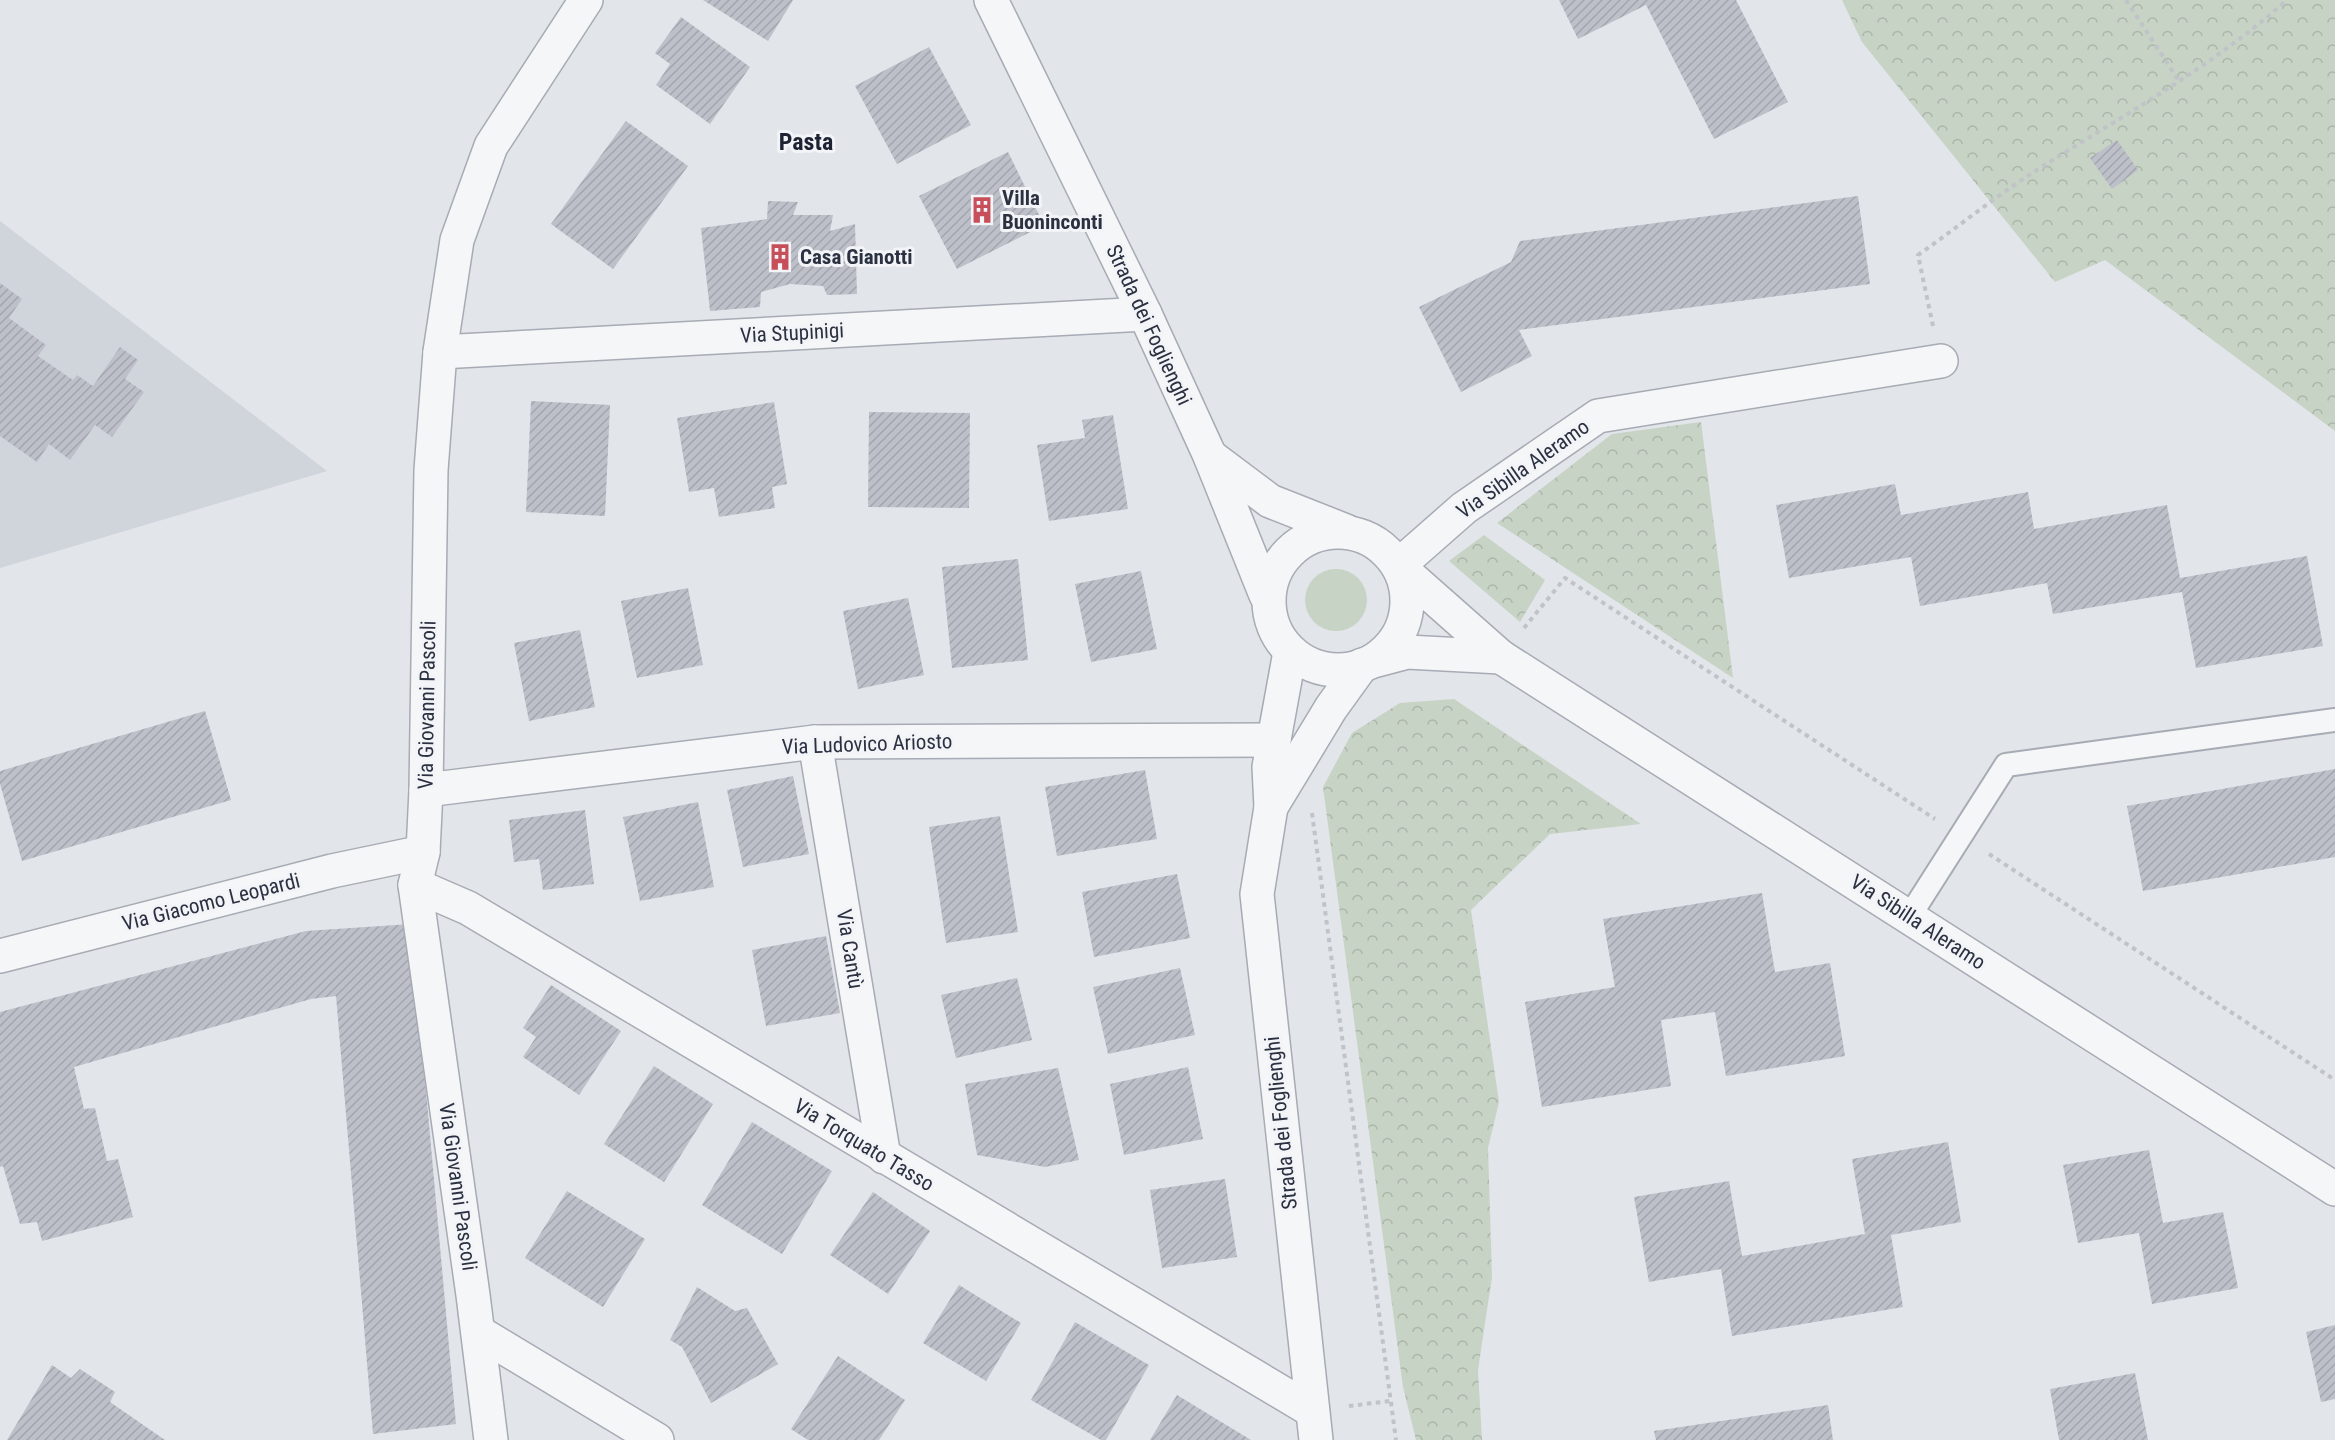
<svg xmlns="http://www.w3.org/2000/svg" width="2335" height="1440" font-family="'Roboto Condensed',sans-serif">
  <defs>
    <pattern id="park-crowns" width="20" height="18" patternUnits="userSpaceOnUse" patternTransform="scale(1.5)"><rect width="20" height="18" fill="#c7d3c4"/><path d="M2 6a3 3 0 1 1 6 0M12 15a3 3 0 1 1 6 0" fill="none" stroke="#abb6aa"/></pattern>
    <pattern id="building-hatch" width="6" height="6" patternUnits="userSpaceOnUse" patternTransform="scale(1.5)"><rect width="6" height="6" fill="#bdc0c9"/><path d="M-1 1l2-2M0 6l6-6M5 7l2-2" fill="none" stroke="#a3a5ae"/></pattern>
  </defs>
  <rect width="100%" height="100%" fill="#e2e5ea"/>
  <polygon fill="#d0d4db" points="0,221 327,471 0,568"/>
  <circle fill="#c7d3c4" cx="1336" cy="600" r="31"/>
  <g fill="url(#park-crowns)">
    <polygon points="1842,0 2335,0 2335,431 2105,260 2055,282 1862,42"/>
    <polygon points="1701,422 1733,678 1497,523 1612,434"/>
    <polygon points="1484,535 1545,580 1520,622 1449,561"/>
    <polygon points="1454,699 1641,824 1550,834 1471,910 1499,1102 1488,1148 1492,1277 1478,1370 1482,1440 1416,1440 1403,1387 1323,787 1352,733 1400,703"/>
  </g>
  <g fill="url(#building-hatch)">
    <polygon points="703,0 793,0 768,41"/>
    <polygon points="1559,0 1736,0 1788,102 1714,139 1646,5 1578,39"/>
    <polygon points="681,17 750,67 710,124 656,85 670,64 655,53"/>
    <polygon points="929,47 971,125 897,164 855,86"/>
    <polygon points="626,121 688,166 613,269 551,224"/>
    <polygon points="2117,140 2138,170 2112,189 2090,158"/>
    <polygon points="1008,152 1044,225 957,269 919,196"/>
    <polygon points="1858,196 1870,284 1519,330 1532,356 1461,392 1419,307 1511,262 1520,241"/>
    <polygon points="768,201 798,202 793,215 833,215 830,231 855,224 857,294 827,295 823,286 790,284 761,292 760,307 710,311 701,228 767,219"/>
    <polygon points="0,283 22,299 9,318 46,345 38,356 73,380 77,375 93,386 120,347 138,360 125,379 144,392 112,437 95,425 70,460 49,444 37,462 0,436"/>
    <polygon points="531,401 610,405 605,516 526,512"/>
    <polygon points="774,402 787,484 772,487 775,508 719,517 714,488 689,492 677,418"/>
    <polygon points="869,412 970,413 969,508 868,507"/>
    <polygon points="1113,415 1128,509 1049,521 1037,445 1085,438 1082,420"/>
    <polygon points="1895,484 1901,515 2028,492 2034,529 2167,505 2180,578 2307,556 2323,646 2196,668 2182,592 2053,614 2047,583 1920,606 1911,557 1789,578 1776,505"/>
    <polygon points="1018,559 1028,660 952,668 942,567"/>
    <polygon points="1141,571 1157,649 1091,662 1075,584"/>
    <polygon points="688,588 703,665 637,678 621,601"/>
    <polygon points="908,598 924,675 858,689 843,611"/>
    <polygon points="580,630 595,707 529,721 514,643"/>
    <polygon points="205,711 231,800 22,861 0,784 0,771"/>
    <polygon points="2335,769 2335,857 2143,891 2127,806"/>
    <polygon points="1145,770 1157,839 1057,856 1045,787"/>
    <polygon points="793,776 809,854 743,867 727,790"/>
    <polygon points="698,802 714,887 640,901 623,817"/>
    <polygon points="585,810 594,884 543,890 539,859 514,862 509,820"/>
    <polygon points="1000,816 1018,932 946,943 929,827"/>
    <polygon points="1177,874 1190,938 1094,957 1082,892"/>
    <polygon points="1762,893 1775,972 1830,963 1845,1056 1726,1076 1715,1012 1661,1020 1671,1086 1542,1107 1525,1002 1615,987 1603,919"/>
    <polygon points="411,924 456,1424 373,1434 336,996 311,999 74,1067 84,1109 95,1108 107,1161 118,1159 133,1217 42,1241 37,1222 20,1224 3,1166 0,1167 0,1012 306,931"/>
    <polygon points="826,936 840,1013 766,1026 752,950"/>
    <polygon points="1180,968 1195,1035 1108,1054 1093,987"/>
    <polygon points="1017,978 1032,1040 956,1058 941,995"/>
    <polygon points="551,985 621,1031 579,1095 523,1057 536,1037 523,1028"/>
    <polygon points="654,1066 713,1104 664,1182 604,1144"/>
    <polygon points="1188,1067 1203,1139 1124,1155 1110,1084"/>
    <polygon points="1058,1068 1079,1160 1045,1167 977,1155 965,1084"/>
    <polygon points="752,1122 832,1171 782,1254 702,1205"/>
    <polygon points="1948,1142 1961,1222 1891,1235 1903,1307 1732,1336 1721,1269 1649,1282 1634,1197 1729,1181 1742,1256 1804,1245 1865,1234 1852,1159"/>
    <polygon points="2149,1150 2163,1223 2223,1212 2238,1288 2152,1304 2139,1233 2078,1243 2063,1165"/>
    <polygon points="1225,1179 1237,1257 1162,1268 1150,1190"/>
    <polygon points="567,1191 645,1239 603,1307 525,1258"/>
    <polygon points="873,1192 930,1231 888,1294 830,1255"/>
    <polygon points="959,1285 1021,1323 986,1381 923,1343"/>
    <polygon points="697,1287 735,1311 747,1308 778,1364 711,1403 682,1347 670,1340"/>
    <polygon points="1075,1322 1149,1365 1106,1440 1101,1440 1031,1400"/>
    <polygon points="2335,1325 2335,1399 2321,1402 2306,1332"/>
    <polygon points="838,1356 905,1400 879,1440 808,1440 791,1429"/>
    <polygon points="52,1365 71,1378 80,1369 115,1392 110,1402 165,1440 7,1440"/>
    <polygon points="2135,1373 2148,1440 2059,1440 2050,1389"/>
    <polygon points="1177,1395 1251,1440 1150,1440"/>
    <polygon points="1828,1405 1833,1440 1656,1440 1654,1431"/>
  </g>
  <g fill="none" stroke-linecap="round" stroke-linejoin="round">
    <defs>
      <polyline id="lane" points="1909,917 2006,765 2335,720"/>
      <g id="street">
        <polyline points="991,0 1145,314 1210,456 1266,595"/>
        <polyline points="440,352 1145,314"/>
        <polyline points="1941,361 1598,416 1464,508 1398,566 1501,657 2335,1189"/>
        <polyline points="1210,456 1270,501 1346,531"/>
        <circle cx="1338" cy="601" r="69"/>
        <polyline points="1290,652 1269,767 1271,807 1257,894 1316,1440"/>
        <polyline points="1373,661 1407,652 1501,657"/>
        <polyline points="815,742 884,1157"/>
        <polyline points="426,790 815,742 1274,740"/>
        <polyline points="1271,807 1331,708 1362,665"/>
        <polyline points="415,885 468,908 1311,1410"/>
        <polyline points="0,956 332,871 423,852"/>
        <polyline points="478,1332 657,1440"/>
        <polyline points="491,1440 473,1295 415,885 423,852 426,790 431,470 440,352 457,240 491,146 586,0"/>
      </g>
    </defs>
    <use href="#lane" stroke="#a7abb4" stroke-width="26"/>
    <use href="#street" stroke="#a7abb4" stroke-width="36"/>
    <g stroke="#c0c3c8" stroke-width="4" stroke-dasharray="4.5 4.5" stroke-linecap="butt">
      <polyline points="2126,0 2179,81"/>
      <path d="M1933,326L1918,255C1958,227 1996,196 2037,170C2122,116 2212,67 2287,0"/>
      <polyline points="1524,628 1565,578 1935,819"/>
      <polyline points="1312,813 1396,1440"/>
      <polyline points="1989,854 2335,1080"/>
      <polyline points="1349,1406 1390,1401"/>
    </g>
    <use href="#lane" stroke="#f5f6f8" stroke-width="22"/>
    <use href="#street" stroke="#f5f6f8" stroke-width="33"/>
  </g>
  <defs>
    <symbol id="building-bare" viewBox="-9 -9 18 18"><path d="M-4-6H4V6H1V3H-1V6H-4ZM-2.5-4.3h1.7v1.8h-1.7ZM.8-4.3h1.7v1.8H.8ZM-2.5-1h1.7V.8h-1.7ZM.8-1h1.7V.8H.8Z" fill="#c74f59" stroke="#f2f4f7" stroke-width="2.5" paint-order="stroke"/></symbol>
  </defs>
  <g fill-rule="evenodd">
    <use href="#building-bare" x="963" y="191" width="38" height="38"/>
    <use href="#building-bare" x="761" y="238" width="38" height="38"/>
  </g>
  <g text-anchor="middle" dominant-baseline="central" stroke-width="6" stroke-linejoin="round" paint-order="stroke">
    <g font-size="21" font-weight="bold" fill="#2b3141" stroke="#f2f4f7" text-anchor="start">
      <text x="1002" y="198">Villa<tspan x="1002" dy="24">Buoninconti</tspan></text>
      <text x="800" y="257">Casa Gianotti</text>
    </g>
    <g font-size="21" fill="#2b3141" stroke="#f2f4f7">
      <text transform="translate(1149 325) rotate(65)">Strada dei Foglienghi</text>
      <text transform="translate(792 333) rotate(-3)">Via Stupinigi</text>
      <text transform="translate(1523 469) rotate(-35)">Via Sibilla Aleramo</text>
      <text transform="translate(427 705) rotate(-89)">Via Giovanni Pascoli</text>
      <text transform="translate(867 744) rotate(-2)">Via Ludovico Ariosto</text>
      <text transform="translate(211 902) rotate(-14)">Via Giacomo Leopardi</text>
      <text transform="translate(1918 922) rotate(33)">Via Sibilla Aleramo</text>
      <text transform="translate(850 949) rotate(81)">Via Cantù</text>
      <text transform="translate(1281 1123) rotate(-96)">Strada dei Foglienghi</text>
      <text transform="translate(864 1145) rotate(31)">Via Torquato Tasso</text>
      <text transform="translate(458 1187) rotate(82)">Via Giovanni Pascoli</text>
    </g>
    <g font-size="24" font-weight="bold" fill="#1d2332" stroke="#f2f4f7">
      <text x="806" y="142">Pasta</text>
    </g>
  </g>
</svg>
